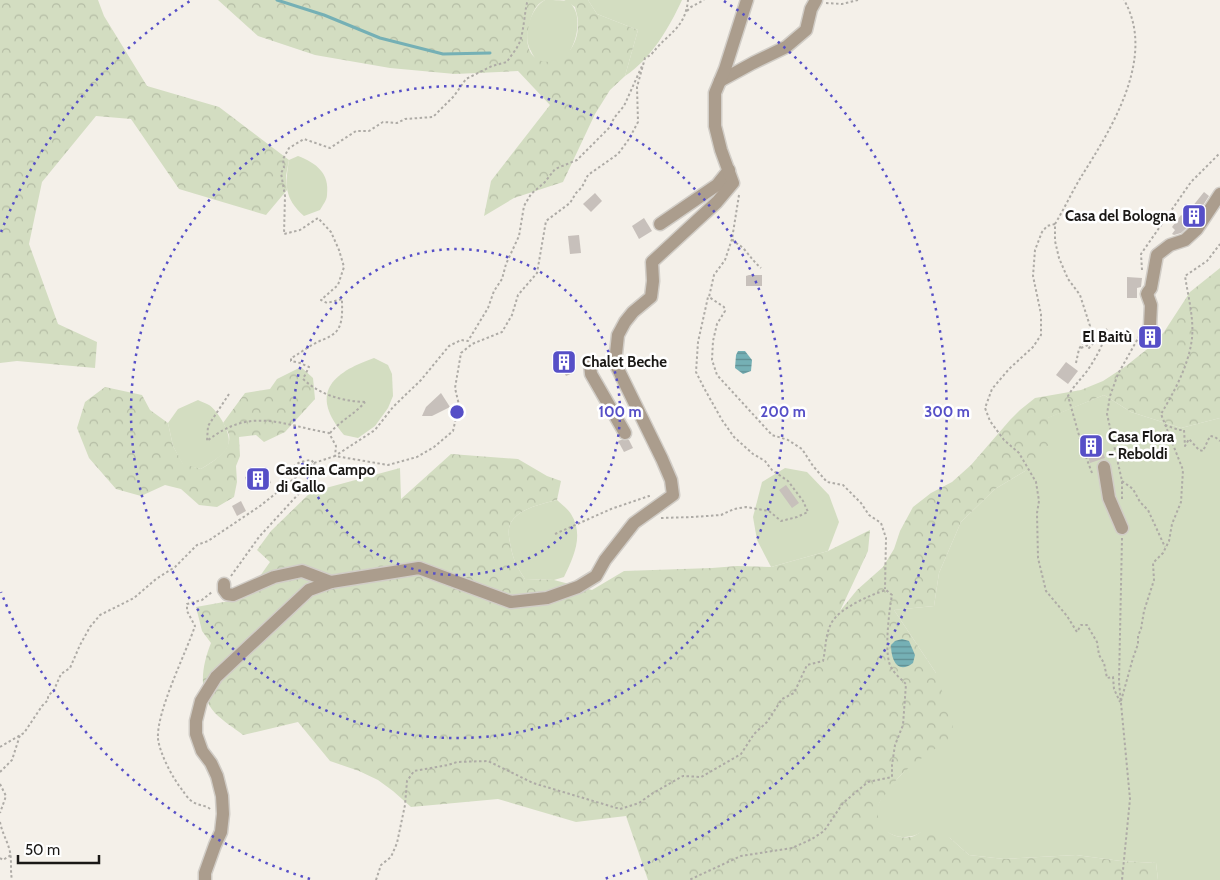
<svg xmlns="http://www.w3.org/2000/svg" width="1220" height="880" font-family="Cabin,sans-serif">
  <defs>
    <pattern id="forest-crowns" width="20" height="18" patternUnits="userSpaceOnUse" patternTransform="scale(1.25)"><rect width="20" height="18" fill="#d3ddc1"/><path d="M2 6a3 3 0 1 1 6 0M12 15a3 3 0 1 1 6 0" fill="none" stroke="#b5bda5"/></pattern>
    <pattern id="water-rules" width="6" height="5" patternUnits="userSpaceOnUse" patternTransform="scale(1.25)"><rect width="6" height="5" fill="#75b0b5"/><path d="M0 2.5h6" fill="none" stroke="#5f8e92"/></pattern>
  </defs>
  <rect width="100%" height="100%" fill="#f4f0e9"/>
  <g fill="#d3ddc1">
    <path d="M545,0C551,0 561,0 567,1C584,10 578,44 566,56C560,62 545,65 537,60C535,58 532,54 531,51C522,37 530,8 545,0Z"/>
    <path d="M588,0H682C669,28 651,59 625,76L638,30L597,14Z"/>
    <path d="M298,156C316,163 330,173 327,195C327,200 322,206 320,210L304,216C284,198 285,185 289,160Z"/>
    <path d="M374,358L388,365L392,374L393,396L388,408L375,426L358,438L344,435C309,394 331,373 374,358Z"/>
    <path d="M1104,395L1131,412L1181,428L1220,418V880H1158L1156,863L1121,861L1076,855L1004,859L969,855L950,838L921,832C905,844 873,833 877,810C879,797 895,781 904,772L936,673L894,610L934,606L939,573L961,522L995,489L1025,471L1047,418Z"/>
    <path d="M198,400C201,402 206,403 209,405C218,411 233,435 228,446C224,456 210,463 201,469L183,465L173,446L168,423L178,409Z"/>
    <polygon points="785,468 807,472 829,495 839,522 828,551 771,567 757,540 753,517 762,482"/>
    <path d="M557,500C561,504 568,509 571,514C584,535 574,556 564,577L554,580L525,579C517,567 514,562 511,548C510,542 508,535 509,528C513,509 542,504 557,500Z"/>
  </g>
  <g fill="url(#forest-crowns)">
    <polygon points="0,0 98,0 104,16 147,86 219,107 289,160 286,176 287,190 266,215 179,189 131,119 96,116 42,182 29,244 58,324 97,342 95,368 17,361 0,363"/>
    <path d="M218,0H545C534,5 532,15 529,25C516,77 580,72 578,22C578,17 576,12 575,7L564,0H588L597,14L638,30L625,76L610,90L595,114L563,182L514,198L484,216L491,181L550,105L518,71L455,74L390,68L315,55L258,36Z"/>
    <path d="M1220,268V418L1181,428L1131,412L1104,395L1048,418L1050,443L1025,471L995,489L961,522L939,573L934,606L894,610L936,673L951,717L954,736C932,752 903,767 889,790C886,794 882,798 880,802C870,824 893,843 914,836C919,834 925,828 929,824L950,838L969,855L1004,859L1076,855L1121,861L1156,863L1158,880H648L626,816L576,822L498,799L411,807L393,791L378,780L359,771L330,761L298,722L243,735C234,728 223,721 215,713C197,694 202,665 211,643L202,631L196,607L235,600L260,576L270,562L257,550L271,531L311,492L400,468L401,499L451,454L518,459L547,476L561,481L557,500C542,504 513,509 509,528C508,535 510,542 511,548C514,562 517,567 525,579L554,580L592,590L624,571L712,568L737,566L771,567L828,551L870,530L868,551L840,611L857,590L883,567L894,549L900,531L913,507L931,493L952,482L971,465L1010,420L1020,410L1035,398L1081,390L1103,381L1126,366L1151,346L1164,332L1190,292Z"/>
    <path d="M301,367L313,378L315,399L285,432L264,442L256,435L239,437L240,456L236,466L237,482L234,497L217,507L199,505L181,489L165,485L141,496L116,489L89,458L77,428L85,402L105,387L142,395L150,410L168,423L173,446L183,464L201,469C212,462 232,451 229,435C228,431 225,427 223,423L245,393L270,389L277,379Z"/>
  </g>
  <g fill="url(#water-rules)">
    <polygon points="738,351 745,351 752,360 751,371 743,374 735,368 736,355"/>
    <path d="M902,639L909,641L915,655L913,663C897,675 891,659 891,645L895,641Z"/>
  </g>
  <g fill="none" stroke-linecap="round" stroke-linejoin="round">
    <polyline stroke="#75b0b5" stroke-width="3" points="277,0 324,15 380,38 443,54 490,53"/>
  </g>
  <g fill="#c7c0bb">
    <polygon points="1204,192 1209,196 1191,224 1181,233 1174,235 1172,234 1175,230 1172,227 1181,215 1184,217"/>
    <polygon points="595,193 602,201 591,212 583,204"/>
    <polygon points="644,218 652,231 639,239 632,226"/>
    <polygon points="579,235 581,253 570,254 568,236"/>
    <polygon points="749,275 762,275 762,286 746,286 746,276"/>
    <polygon points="1127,277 1142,278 1141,287 1137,288 1137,298 1127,298"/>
    <polygon points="1157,330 1151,348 1141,344 1146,333 1153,333"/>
    <polygon points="564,351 567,357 569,356 575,372 566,376 562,368 559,368 554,354"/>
    <polygon points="1066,362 1078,371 1068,384 1056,375"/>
    <polygon points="441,393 450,407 432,416 422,416 426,407"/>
    <polygon points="1095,437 1099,451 1102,450 1105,458 1090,463 1083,441"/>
    <polygon points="621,440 629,440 633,448 624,452 618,441"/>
    <polygon points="266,470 271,483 249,491 245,477"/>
    <polygon points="786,485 799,503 792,508 779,490"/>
    <polygon points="241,501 246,511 237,516 232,506"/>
  </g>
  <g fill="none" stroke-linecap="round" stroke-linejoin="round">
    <defs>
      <g id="minor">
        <polyline points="720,81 753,63 786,47 806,30 811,9 816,0"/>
        <polyline points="660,224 717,185 729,170"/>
        <polyline points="1148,292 1151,288 1157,255 1170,245 1185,240 1197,229 1220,194"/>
        <polyline points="1147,294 1151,305 1150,326"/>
        <polyline points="590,364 591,374 625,433"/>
        <polyline points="1104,467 1109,498 1122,528"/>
        <polyline points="224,584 224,590 227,594 233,595 274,577 302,571 331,582"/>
        <polyline points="205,880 205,873 215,845 221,832 223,814 222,796 217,776 211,763 202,751 196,734 196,721 201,701 216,677 309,590 331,582 419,568 511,602 547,598 578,587 596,576 605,560 634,523 673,495 671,480 662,459 615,363 618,335 625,322 633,312 651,297 653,281 652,262 717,202 733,183 721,150 715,126 715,93 725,69 747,0"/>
      </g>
    </defs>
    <use href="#minor" stroke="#d1cdc7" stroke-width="15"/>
    <g stroke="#aeaba6" stroke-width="2" stroke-dasharray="2.5 2.5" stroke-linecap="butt">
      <polyline points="826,3 842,4 858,0"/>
      <polyline points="687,11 691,7 704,0"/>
      <path d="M739,195L732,239C735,243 740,245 744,249C750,256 754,262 761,268"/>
      <polyline points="1055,224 1047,226 1042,232 1035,250 1033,276 1041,314 1041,335 1033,347 1009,369 992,389 985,408 990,421 1004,440 1019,453 1036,482 1039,501 1037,513 1038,558 1046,591 1067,616 1077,632 1081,625 1087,625 1097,642 1099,655 1104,663 1107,678 1113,677 1114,689 1120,702"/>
      <polyline points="732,239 725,260 714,275 709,297 724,307 725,311 717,324 713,341 712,360 717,375 772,435 788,440 802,449 813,466 827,482 843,485 861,503 869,515 881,523 886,538 885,589"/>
      <polyline points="1142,270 1141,254 1191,182 1220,153"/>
      <polyline points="1081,348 1088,345 1089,348 1107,329"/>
      <path d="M1076,363L1079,349L1088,335L1090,326L1080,295L1068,279L1059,258L1055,241V224C1064,209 1072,192 1081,177C1111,129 1157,57 1124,0"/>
      <path d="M229,394L208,426L207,441C251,406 282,425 329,433L336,446L335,456L375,430L393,407L421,380L449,346L461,340L468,341L488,308L494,291L502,279L506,264L519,236L524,206L531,194L545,182L555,169L577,160L610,127L614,118L624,106L642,66"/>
      <path d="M365,402C342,401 320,395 303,379L309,367L300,363L291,361V358C299,354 306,348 314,344C320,340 327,339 332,335C344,328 342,311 342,299L327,303L321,300L338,285L344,267L339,250L331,232L318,218L300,230L284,234L285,196L281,173L284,168L283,159L289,148L304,139L330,148L356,131H369L383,122L397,123L405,119L433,117L454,96L466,79L492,66L507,62C511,55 518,48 520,41C524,31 525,6 528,0"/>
      <polyline points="1165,425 1179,430 1184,430 1185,446 1189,439 1199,450 1203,451 1210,436 1215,437 1220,441"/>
      <path d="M330,433C340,421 355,414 365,402"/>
      <polyline points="289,469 300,462 311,460 314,463"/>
      <path d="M1092,473L1082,446L1068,396C1073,387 1080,380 1087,371C1096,358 1104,344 1107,328"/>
      <polyline points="1122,481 1133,489 1140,502 1148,510 1165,547"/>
      <polyline points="1122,499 1122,481 1107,414 1110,396 1118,374 1141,333"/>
      <polyline points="661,518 693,517 721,515 734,509 746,507 769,511 781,521 797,517 808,512 803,501 788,481 772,470 765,461 753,454 734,437 722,420 704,388 696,372 698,342 708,297"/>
      <polyline points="555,534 611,509 649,496 649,497"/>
      <polyline points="1122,538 1119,682 1130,799 1122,880"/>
      <polyline points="231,576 259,537 303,489 315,471 314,463"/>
      <path d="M1121,701L1133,658L1138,644V636L1141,629L1144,611L1154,580L1153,563L1163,553L1169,541L1172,524L1181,502L1183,470L1161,414C1174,392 1189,365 1192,338C1194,318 1188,296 1185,276L1207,261L1220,244"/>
      <path d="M0,747L24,733L42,706L48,700V696L54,690L61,674L70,668L80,645L90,627L100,615L134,598L156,579L175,567L197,545L208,541L260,506L314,463L335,456L388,465L417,457L434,447L453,431L459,405L455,388L461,353L472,344L502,332L512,315L518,295L537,273L546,221L570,203L576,193L582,187L588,175L618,154L629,139L638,122L637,87L645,58L651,55C667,33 685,30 688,0"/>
      <polyline points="0,772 12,760 20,735"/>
      <polyline points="0,784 6,796 0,813"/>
      <path d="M210,809C206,805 199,806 193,802C189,800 185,794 183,791C173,779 160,754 158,739C156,712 186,653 195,626L187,611V604L202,600L212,592"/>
      <path d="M0,822C2,833 8,842 10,852C12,862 10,870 12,880"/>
      <polyline points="0,858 3,860 11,855"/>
      <path d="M376,880L381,865L391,857L397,843L405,805L407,781L414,771L448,765L457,762L488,761L533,783L620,809L639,803L653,793L683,776L701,777L741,754L754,734L767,722L782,699L794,693L807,665L823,661C826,648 825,634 832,622C840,608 870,595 886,590L892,595C889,611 885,647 889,662C891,671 900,678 906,684L903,725L895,745L892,765V777L868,782L843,803L824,831L812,839L792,848L741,856L689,880"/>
    </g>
    <use href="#minor" stroke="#ab9d8d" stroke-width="12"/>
  </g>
  <g fill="none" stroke="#564fc7" stroke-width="2.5" stroke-dasharray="2.5 5">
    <circle cx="457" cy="412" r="163"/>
    <circle cx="457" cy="412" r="326"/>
    <path d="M310 879A490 490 0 0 1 1 592M1 232A490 490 0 0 1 190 1M724 1A490 490 0 0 1 604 879"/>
  </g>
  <defs>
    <symbol id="building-square" viewBox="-11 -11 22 22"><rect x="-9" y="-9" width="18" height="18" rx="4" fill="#564fc7" stroke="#fff"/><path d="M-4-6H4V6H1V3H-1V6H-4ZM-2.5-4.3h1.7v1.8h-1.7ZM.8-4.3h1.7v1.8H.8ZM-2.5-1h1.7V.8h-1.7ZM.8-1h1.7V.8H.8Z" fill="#fff"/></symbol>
  </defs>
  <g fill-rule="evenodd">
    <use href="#building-square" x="1180" y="202" width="28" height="28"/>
    <use href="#building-square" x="1136" y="323" width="28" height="28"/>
    <use href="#building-square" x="550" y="348" width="28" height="28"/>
    <use href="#building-square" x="1077" y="432" width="28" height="28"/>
    <use href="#building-square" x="244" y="465" width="28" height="28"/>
  </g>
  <g text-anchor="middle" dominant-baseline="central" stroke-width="5" stroke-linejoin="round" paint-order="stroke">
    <g font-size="15" font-weight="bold" fill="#1a1816" stroke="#fff" text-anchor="start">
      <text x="1176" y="216" text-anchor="end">Casa del Bologna</text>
      <text x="1132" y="337" text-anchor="end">El Baitù</text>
      <text x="582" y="362">Chalet Beche</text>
      <text x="1108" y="437">Casa Flora<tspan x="1108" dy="17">- Reboldi</tspan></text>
      <text x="276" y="470">Cascina Campo<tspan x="276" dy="17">di Gallo</tspan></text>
    </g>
  </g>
  <circle cx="457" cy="412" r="8" fill="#564fc7" stroke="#fff" stroke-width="2.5"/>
  <g font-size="15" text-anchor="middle" font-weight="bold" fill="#564fc7" stroke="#fff" stroke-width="5" stroke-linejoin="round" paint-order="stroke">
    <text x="620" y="417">100 m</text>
    <text x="783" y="417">200 m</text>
    <text x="947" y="417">300 m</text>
  </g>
  <path d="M18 855v8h81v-8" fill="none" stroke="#1a1816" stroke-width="2.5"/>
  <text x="25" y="855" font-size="15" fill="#1a1816" stroke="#ffffff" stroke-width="4" paint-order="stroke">50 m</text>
</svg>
